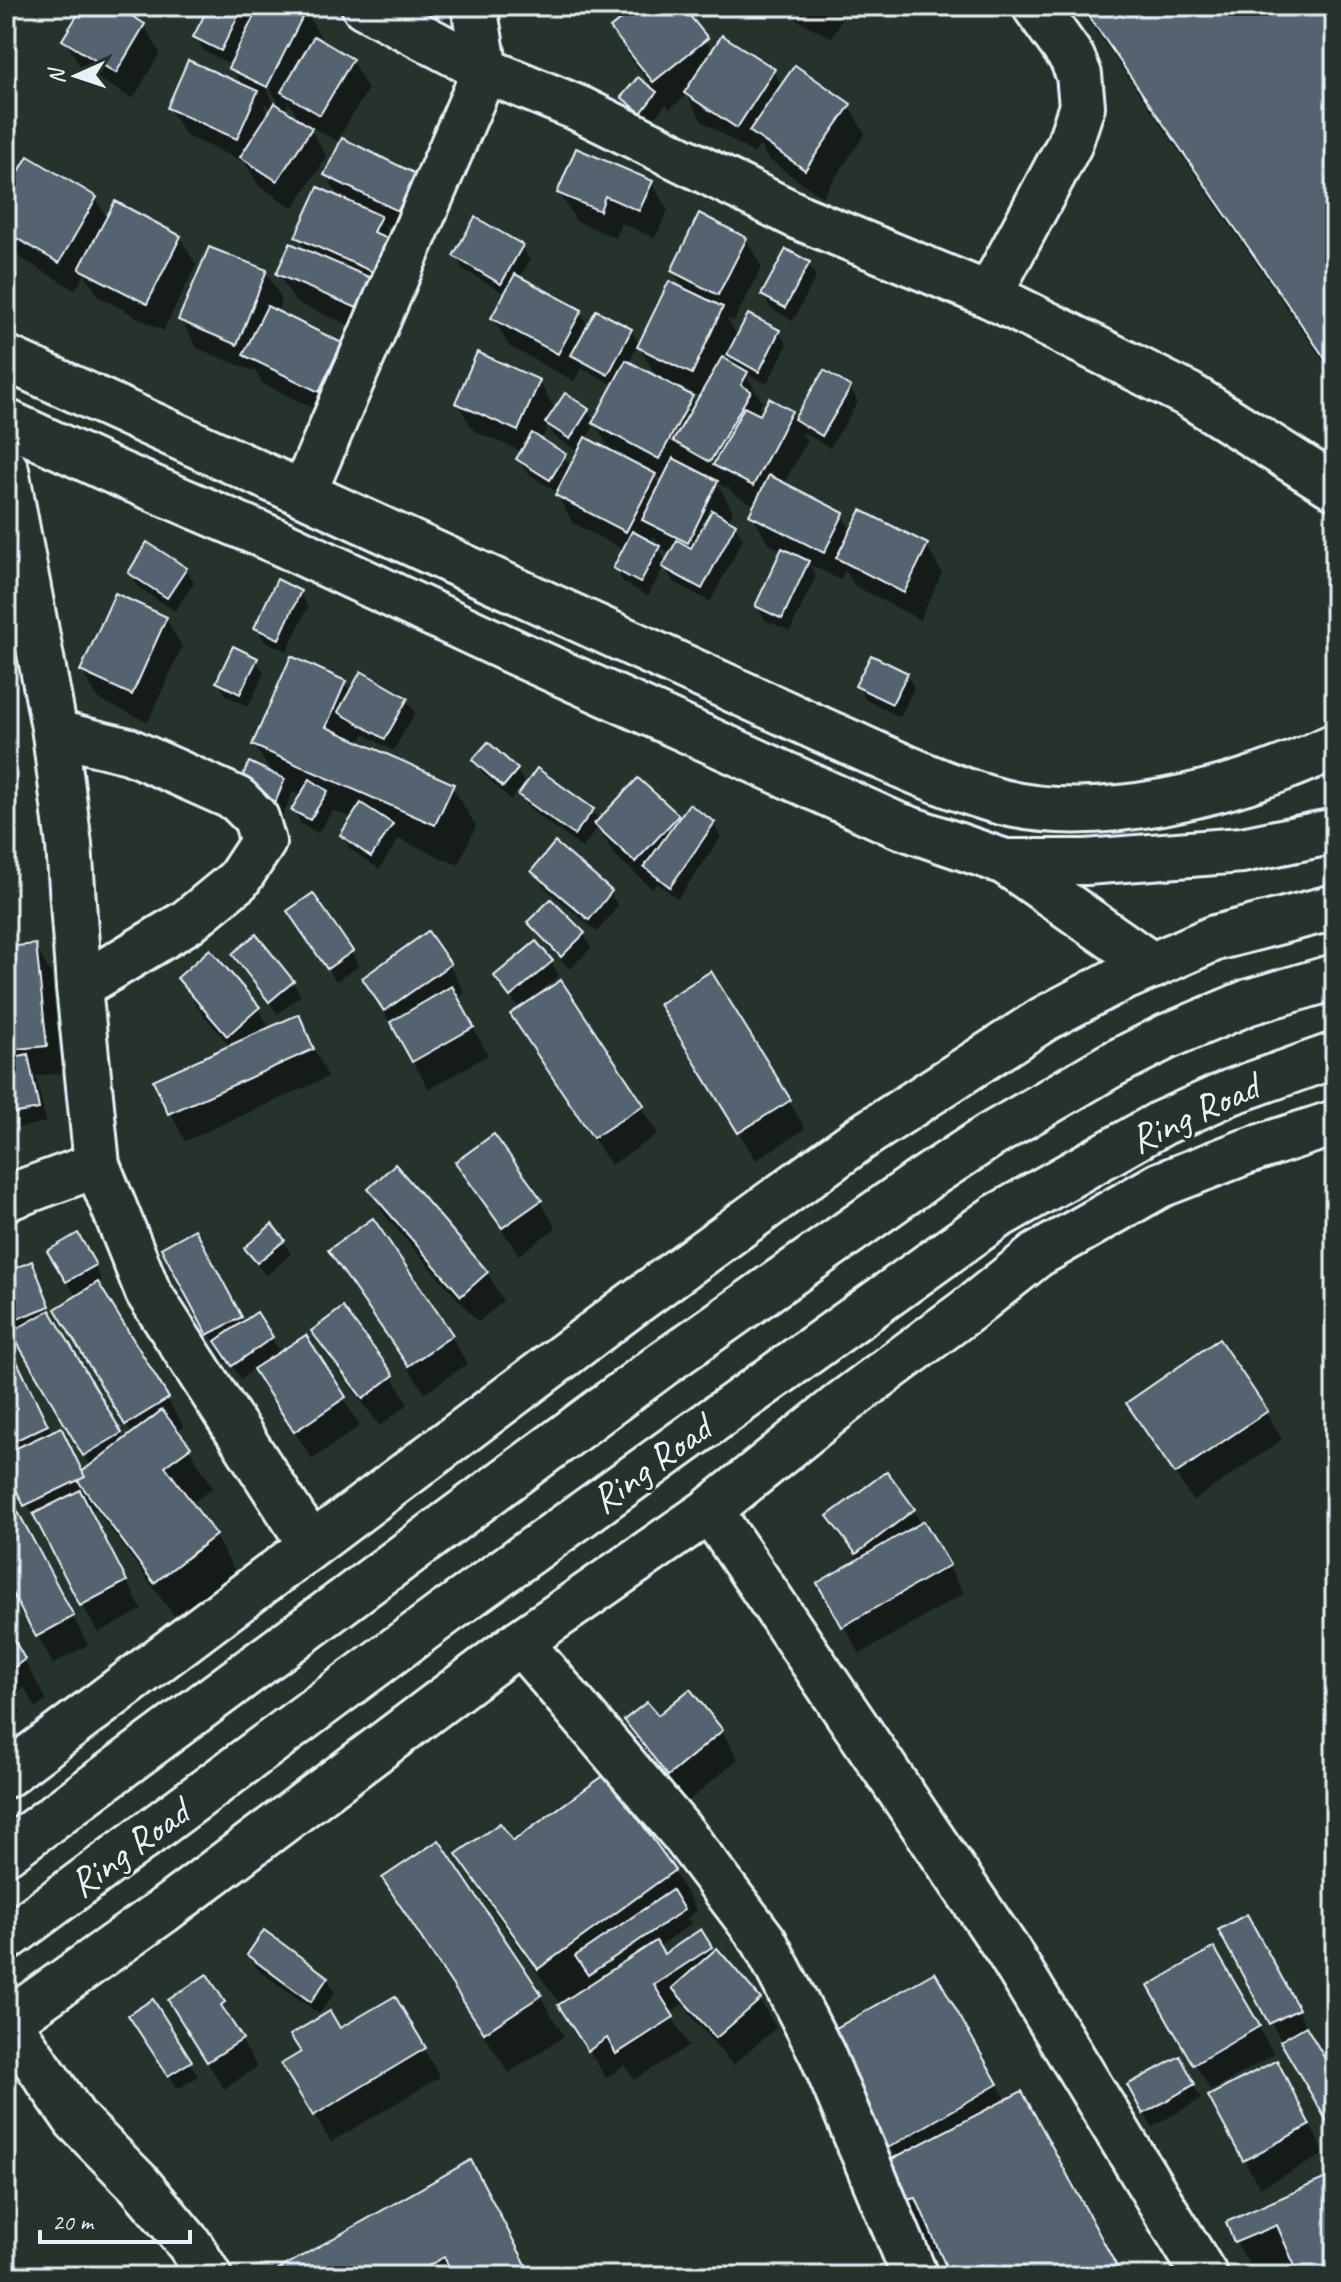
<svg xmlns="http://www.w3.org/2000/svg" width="1341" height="2282" font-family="Caveat,sans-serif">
  <rect width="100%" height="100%" fill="#26332d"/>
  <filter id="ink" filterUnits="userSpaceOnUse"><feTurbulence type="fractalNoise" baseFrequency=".0125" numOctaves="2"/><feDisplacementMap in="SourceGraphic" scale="16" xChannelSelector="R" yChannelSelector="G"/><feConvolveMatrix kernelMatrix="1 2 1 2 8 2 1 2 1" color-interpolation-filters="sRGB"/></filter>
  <g filter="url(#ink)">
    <g fill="#0007" fill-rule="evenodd">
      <polygon points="29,6 46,6 38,14"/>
      <polygon points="85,6 112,6 144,25 160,53 133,99 81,68 65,40"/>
      <path d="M211,6H248L255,18L261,6H298L305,10L321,38L319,41L352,61L368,89L337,141L308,125L327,157L293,208L258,185L245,162L186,136L169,108L241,85L232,65L204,51L196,37ZM264,77L281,107H277L261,79ZM289,102L301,123L285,112ZM263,103L274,109L270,115Z"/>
      <polygon points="640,6 680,6 713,52 773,71 782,86 849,106 865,134 822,197 768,159 760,145 754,154 702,121 687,95 670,109 666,104 649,125 631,111 623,98 656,92 629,56 613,28"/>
      <polygon points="776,6 848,6 832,38 778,10"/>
      <polygon points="1079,6 1316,6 1335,18 1335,378"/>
      <polygon points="6,154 19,176 96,199 107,219 180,237 196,265 163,331 98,296 85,274 75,290 8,250 6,198 16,181 14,180 6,189"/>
      <polygon points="326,175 414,176 430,204 414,238 382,223 395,245 373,335 295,302 279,274 307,252 298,236 340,199"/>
      <polygon points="651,182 668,210 655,238 621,223 616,238 576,221 559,193"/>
      <path d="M746,239L762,267L734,321L727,318L738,337L779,332L787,345L767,384L745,373L762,402L759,408L762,415L791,413L795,421L825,373L850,388L858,402L830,448L801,431L807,441L783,485L842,515L852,532L926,545L942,573L920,620L855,586L845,570L840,580L809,564L816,576L790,631L765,620L757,606L783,551L768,543L752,515L756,506L732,493L728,486L726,488L717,483L733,511L728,521L735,525L743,539L710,602L673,581L664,566L648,596L623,582L615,568L624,550L573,523L557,495L558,493L526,472L519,459L523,452L474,431L457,403L539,381L556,411L588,410L595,423L615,386L581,368L574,381L509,346L493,318L506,294L463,269L456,256L522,247L530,260L519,279L580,311L589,327L631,330L640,346L685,291L673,270ZM638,345L658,379L629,363ZM730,355L737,368L726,362ZM680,387L701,397L696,405L692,397L678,390ZM595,424L608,446L612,453L586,440ZM548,425L555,437L579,452L571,468L564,456L541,441ZM654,475L664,480L661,487ZM654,536L661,548L672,554L667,563L658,548L650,543Z"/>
      <polygon points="808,263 816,277 793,321 771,308 763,295"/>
      <polygon points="266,272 282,300 277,313 341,345 357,373 335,419 262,383 254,369 253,371 197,348 181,320"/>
      <polygon points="186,569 194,583 175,611 138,587 130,573"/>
      <polygon points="300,593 308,607 287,651 264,641 257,628"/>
      <polygon points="166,619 182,647 148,722 98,699 82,671"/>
      <polygon points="256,660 264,673 248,707 226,695 218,682"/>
      <polygon points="906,674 914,688 900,717 866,700 858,686"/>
      <polygon points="345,683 351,694 407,700 415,713 393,751 364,734 359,744 452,786 476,826 458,865 399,839 379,869 350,849 342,835 353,819 333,810 318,833 301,824 294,810 302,796 293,792 281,818 272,813 284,787 280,787 254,745"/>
      <polygon points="475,760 517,770 526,787 592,810 599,822 677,816 679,821 713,824 721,837 678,899 657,883 652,889 613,853 598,827 582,848 528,808 518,791 511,800 483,774"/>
      <polygon points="534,871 610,893 618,906 597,932 542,885"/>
      <polygon points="530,922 584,934 591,948 570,969 538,936"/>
      <polygon points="297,925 351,952 359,966 336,981"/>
      <polygon points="35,946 51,974 62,1073 36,1076 46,1122 9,1130 6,1124 6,949"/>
      <polygon points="234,955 293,982 301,995 278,1014"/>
      <polygon points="551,962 559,976 531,999 533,1001 560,983 658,1134 611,1165 529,1042 520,1010 496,976"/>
      <polygon points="449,965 465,993 457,999 488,1055 429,1089 364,978"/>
      <polygon points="180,978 258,1008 270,1029 298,1017 328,1077 185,1141 155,1082 231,1047 196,1006"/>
      <polygon points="677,1032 789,1101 805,1129 756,1160"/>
      <polygon points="458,1163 540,1201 556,1228 519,1255 474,1190"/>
      <polygon points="370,1189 487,1273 503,1301 478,1322 386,1217"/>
      <polygon points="77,1236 102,1280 96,1283 184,1427 176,1431 189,1448 213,1488 191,1504 215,1536 238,1577 179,1623 95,1508 90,1510 142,1610 98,1633 13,1478 6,1481 6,1335 9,1343 7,1344 52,1433 60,1430 83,1473 91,1467 14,1333 6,1313 6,1274 32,1264 39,1277 54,1321 125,1441 133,1435 74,1338 77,1298 50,1252"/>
      <polygon points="283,1241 291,1254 266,1276 246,1249"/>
      <polygon points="163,1249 211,1260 245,1323 271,1338 281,1354 306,1338 360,1426 312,1459 255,1368 241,1379 229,1360 225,1362"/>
      <polygon points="330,1250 451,1336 467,1364 425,1393 346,1278"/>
      <polygon points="314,1331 392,1376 408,1404 380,1426 330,1359"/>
      <polygon points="1129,1403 1266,1412 1282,1440 1193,1501"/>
      <polygon points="6,1490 88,1645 53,1664 6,1577"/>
      <polygon points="913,1510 964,1593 860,1654 820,1584 858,1561 829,1516"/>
      <polygon points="6,1630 47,1700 36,1708 24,1687 12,1697 21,1712 6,1721"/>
      <polygon points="689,1692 722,1731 738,1759 686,1803 643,1749 626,1721 657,1717"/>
      <polygon points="513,1844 673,1871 697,1911 687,1918 691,1924 658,1947 664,1956 701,1932 714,1954 717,1951 760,2000 776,2028 733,2065 691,2016 683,2004 670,2013 689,2046 634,2080 625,2065 606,2078 563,2008 482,1895 459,1854"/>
      <polygon points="385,1879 540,1996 564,2036 509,2073 408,1920"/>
      <polygon points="1221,1930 1262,1944 1335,2080 1335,2131 1271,2023"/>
      <polygon points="1213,1950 1274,2054 1211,2091 1151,1987"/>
      <polygon points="249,1955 327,1978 335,1992 319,2014 257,1969"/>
      <polygon points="935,1974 1007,2101 1122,2276 953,2276 941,2250 929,2252 899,2201 897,2159 827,2036"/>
      <polygon points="206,1976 239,2031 237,2033 257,2067 224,2089 186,2028"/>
      <polygon points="394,1999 440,2077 331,2142 300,2092 303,2053"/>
      <polygon points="152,2001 198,2076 178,2089 139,2029"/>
      <polygon points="1179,2059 1201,2099 1152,2127 1130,2086"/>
      <polygon points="1292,2091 1325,2154 1260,2188 1244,2160"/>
      <polygon points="1335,2176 1335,2276 1301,2276 1297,2266 1274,2276 1256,2276 1236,2242"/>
      <polygon points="493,2203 532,2276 271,2276"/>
    </g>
    <g fill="#556370" stroke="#e8f1f8" stroke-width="2">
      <polygon points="83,6 116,6 145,24 116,73 62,40"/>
      <polygon points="209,6 243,6 221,51 193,37"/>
      <polygon points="259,6 307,8 267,87 228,68"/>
      <polygon points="637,6 682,6 708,38 653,82 610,28"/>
      <polygon points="1082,6 1320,6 1335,15 1335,373"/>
      <polygon points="722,35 775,69 737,128 684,93"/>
      <polygon points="314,36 353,59 320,115 281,92"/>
      <polygon points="188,60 258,91 237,139 167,108"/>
      <polygon points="795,65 851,104 805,170 749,131"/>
      <polygon points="638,77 657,92 641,113 621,97"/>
      <polygon points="275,103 312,128 277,181 240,157"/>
      <polygon points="342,138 416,174 398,211 324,175"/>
      <polygon points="576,148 653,181 639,211 605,196 600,211 557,193"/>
      <polygon points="28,156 97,197 59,263 6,232 6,194"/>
      <polygon points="318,187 381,216 373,232 388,238 373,272 295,237"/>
      <polygon points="115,201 181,236 147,304 79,269"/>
      <polygon points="699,213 747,238 718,295 671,271"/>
      <polygon points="475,217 523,245 501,284 453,256"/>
      <polygon points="290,243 371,278 357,308 276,274"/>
      <polygon points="209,247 267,270 237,345 178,320"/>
      <polygon points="786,249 810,262 785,308 761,295"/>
      <polygon points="515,274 582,310 558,354 491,318"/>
      <polygon points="669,281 723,307 692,374 637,347"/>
      <polygon points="267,306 342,343 319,392 243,355"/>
      <polygon points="596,310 632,329 608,375 571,355"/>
      <polygon points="748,314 780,330 759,372 727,354"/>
      <polygon points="477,352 540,380 518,431 455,403"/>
      <polygon points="722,357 748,372 741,385 751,391 710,462 673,441"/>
      <polygon points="626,360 693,396 659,459 592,423"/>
      <polygon points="824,370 851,387 822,436 794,419"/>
      <polygon points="565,393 589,409 570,439 545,423"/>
      <polygon points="769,398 792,411 753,486 713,465 744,407 760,415"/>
      <polygon points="532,433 566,454 550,480 516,459"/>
      <polygon points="585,437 656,474 626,532 555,495"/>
      <polygon points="673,458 718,481 688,543 642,520"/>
      <polygon points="769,475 844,513 824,553 749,515"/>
      <polygon points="712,510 736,524 702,589 662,567 677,540 691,548"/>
      <polygon points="861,510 928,544 904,593 836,558"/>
      <polygon points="632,531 660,546 640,583 613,568"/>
      <polygon points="147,542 187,568 167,598 128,573"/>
      <polygon points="782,548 809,561 782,619 755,606"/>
      <polygon points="277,579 301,591 279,639 254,628"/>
      <polygon points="115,593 167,617 132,695 80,671"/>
      <polygon points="233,646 258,658 240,694 216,682"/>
      <polygon points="871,655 908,673 892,704 855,686"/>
      <polygon points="291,656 346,681 326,727 454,784 435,825 252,745"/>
      <polygon points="361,671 408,698 385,739 338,712"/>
      <polygon points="488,742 518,769 503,787 472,760"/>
      <polygon points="249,762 285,779 274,805 237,788"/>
      <polygon points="537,768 594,809 574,835 518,795"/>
      <polygon points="638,778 679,815 635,862 594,824"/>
      <polygon points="310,779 328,791 310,820 291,810"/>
      <polygon points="361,803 393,824 371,857 340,835"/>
      <polygon points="689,804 715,822 670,887 644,867"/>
      <polygon points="555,842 612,891 589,920 531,871"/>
      <polygon points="313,893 353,951 327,969 287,911"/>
      <polygon points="551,899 585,933 561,957 527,922"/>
      <polygon points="428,931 451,964 384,1011 362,978"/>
      <polygon points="256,934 294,981 269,1002 232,954"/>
      <polygon points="536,941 553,961 510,997 494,976"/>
      <polygon points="36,944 47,1046 6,1050 6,947"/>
      <polygon points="210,949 260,1007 227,1036 177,978"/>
      <polygon points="711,971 791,1100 738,1133 659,1004"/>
      <polygon points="561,980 644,1105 593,1138 510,1014"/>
      <polygon points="452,986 474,1027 412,1062 390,1022"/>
      <polygon points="299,1014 314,1049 168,1114 153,1080"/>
      <polygon points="28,1054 39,1109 6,1115 6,1059"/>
      <polygon points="494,1134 542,1200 502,1228 455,1162"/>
      <polygon points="395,1164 488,1272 461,1296 368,1189"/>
      <polygon points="373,1218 453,1335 408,1366 328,1250"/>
      <polygon points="272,1224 285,1240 257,1263 244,1248"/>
      <polygon points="195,1229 242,1317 207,1335 161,1248"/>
      <polygon points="78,1233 96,1265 66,1282 47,1251"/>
      <polygon points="32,1261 50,1306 7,1323 6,1272"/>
      <polygon points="98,1282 169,1398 125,1425 55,1309"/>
      <polygon points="343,1307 394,1375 363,1399 311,1331"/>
      <polygon points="50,1310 122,1433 83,1456 11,1332"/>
      <polygon points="257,1312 273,1337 232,1366 215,1341"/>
      <polygon points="306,1335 346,1397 294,1432 253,1369"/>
      <polygon points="6,1339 48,1425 6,1445"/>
      <polygon points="1219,1339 1268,1411 1175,1474 1126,1403"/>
      <polygon points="162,1410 191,1447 165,1466 216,1535 154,1583 75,1477"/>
      <polygon points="61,1427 85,1477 24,1506 6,1468 6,1453"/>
      <polygon points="887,1471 915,1509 856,1554 827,1516"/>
      <polygon points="6,1490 13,1506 6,1509"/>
      <polygon points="80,1490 127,1581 80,1606 33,1514"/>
      <polygon points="17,1510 74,1616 36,1637 6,1582 6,1517"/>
      <polygon points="924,1521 950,1565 842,1627 817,1583"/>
      <polygon points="6,1626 25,1659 12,1669 6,1656"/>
      <polygon points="690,1689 723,1730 668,1776 624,1720 647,1702 658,1715"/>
      <polygon points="606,1774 675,1870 538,1969 456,1854 500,1823 513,1841"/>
      <polygon points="439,1840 542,1995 484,2033 382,1878"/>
      <polygon points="672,1890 684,1910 588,1975 575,1956"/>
      <polygon points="1247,1914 1299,2009 1269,2024 1218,1930"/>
      <polygon points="701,1929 712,1947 654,1985 674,2017 616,2054 607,2038 588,2051 558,2005 656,1941 664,1954"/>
      <polygon points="264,1930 328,1977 311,2002 247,1955"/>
      <polygon points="1214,1947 1260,2026 1193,2065 1148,1986"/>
      <polygon points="717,1948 761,1999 716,2038 672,1988"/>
      <polygon points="935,1972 998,2084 888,2148 824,2035"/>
      <polygon points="207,1974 225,2002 221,2005 243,2039 207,2062 168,2000"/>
      <polygon points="395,1996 426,2048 313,2116 281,2064 301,2052 290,2035 330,2011 340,2028"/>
      <polygon points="153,1999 192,2061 168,2076 128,2015"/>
      <polygon points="1306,2026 1335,2076 1335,2135 1280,2041"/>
      <polygon points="1180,2056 1195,2084 1143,2114 1127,2085"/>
      <polygon points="1277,2060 1310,2125 1243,2161 1208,2096"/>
      <polygon points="1022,2091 1122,2276 950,2276 916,2198 897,2202 882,2164"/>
      <polygon points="471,2160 532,2276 454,2276 444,2257 410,2276 267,2276"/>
      <polygon points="1335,2174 1335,2276 1299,2276 1277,2225 1234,2243 1226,2222"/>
    </g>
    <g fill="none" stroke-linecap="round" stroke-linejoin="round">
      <defs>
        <g id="minor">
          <polyline points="364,6 485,70 580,109 801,218 989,295 1189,395 1335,487"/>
          <polyline points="989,295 1069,145 1082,106 1079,75 1072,58 1035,6"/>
          <polyline points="6,470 55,733 69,845 79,987 97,1165 148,1292 311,1545"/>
          <polyline points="303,494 485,70 474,6"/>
          <polyline points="55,733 129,751 237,799 256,818 263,842 238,880 187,922 79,987"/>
          <polyline points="6,1198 97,1165"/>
          <polyline points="710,1510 1008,1951 1205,2276"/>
          <polyline points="520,1642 683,1834 764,1941 822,2054 915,2276"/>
          <polyline points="8,2022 76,2120 139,2184 190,2245 209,2276"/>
        </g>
        <g id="major">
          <path d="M6,358L824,731C877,754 931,781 987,798C1092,831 1238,792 1335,746"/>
          <polyline points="6,422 108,469 281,543 512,651 895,824 1005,862 1153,966"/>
          <polyline points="1005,862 1086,862 1242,850 1335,831"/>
          <polyline points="6,1775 630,1306 862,1137 1044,1019 1110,984 1215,938 1335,907"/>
          <polyline points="6,2023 163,1911 520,1642 710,1510 844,1402 968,1310 1037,1255 1160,1185 1245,1152 1335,1123"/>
        </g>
        <g id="highway">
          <polyline points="6,1852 664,1363 923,1180 988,1137 1111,1065 1166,1037 1249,1002 1335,977"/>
          <polyline points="6,1939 445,1613 996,1217 1162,1123 1231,1092 1335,1055"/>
        </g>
      </defs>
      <use href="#minor" stroke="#e8f1f8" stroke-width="50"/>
      <use href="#major" stroke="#e8f1f8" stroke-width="50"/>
      <use href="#highway" stroke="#e8f1f8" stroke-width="50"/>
      <use href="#minor" stroke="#26332d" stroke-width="44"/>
      <use href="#major" stroke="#26332d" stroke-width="44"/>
      <use href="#highway" stroke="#26332d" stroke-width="44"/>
    </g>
  </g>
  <g text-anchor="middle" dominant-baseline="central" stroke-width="6" stroke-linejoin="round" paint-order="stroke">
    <g font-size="40" fill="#e8f1f8" stroke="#26332d">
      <text transform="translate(1194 1113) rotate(-25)">Ring Road</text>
      <text transform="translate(651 1464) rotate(-36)">Ring Road</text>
      <text transform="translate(129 1848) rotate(-36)">Ring Road</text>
    </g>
  </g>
  <rect width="1341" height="2282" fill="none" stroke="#26332d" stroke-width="32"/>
  <rect x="16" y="16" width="1309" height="2250" fill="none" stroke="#e8f1f8" stroke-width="3" filter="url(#ink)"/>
  <g transform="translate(76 76) rotate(267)" stroke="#26332d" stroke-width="6" paint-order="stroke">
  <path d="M0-6L14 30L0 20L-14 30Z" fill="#e8f1f8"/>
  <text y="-12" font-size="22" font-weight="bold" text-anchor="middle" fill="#e8f1f8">N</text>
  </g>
  <path d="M40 2230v12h150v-12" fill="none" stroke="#e8f1f8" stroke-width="4"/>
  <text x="52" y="2230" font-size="24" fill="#e8f1f8" stroke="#26332d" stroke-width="6" paint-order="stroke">20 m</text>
</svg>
